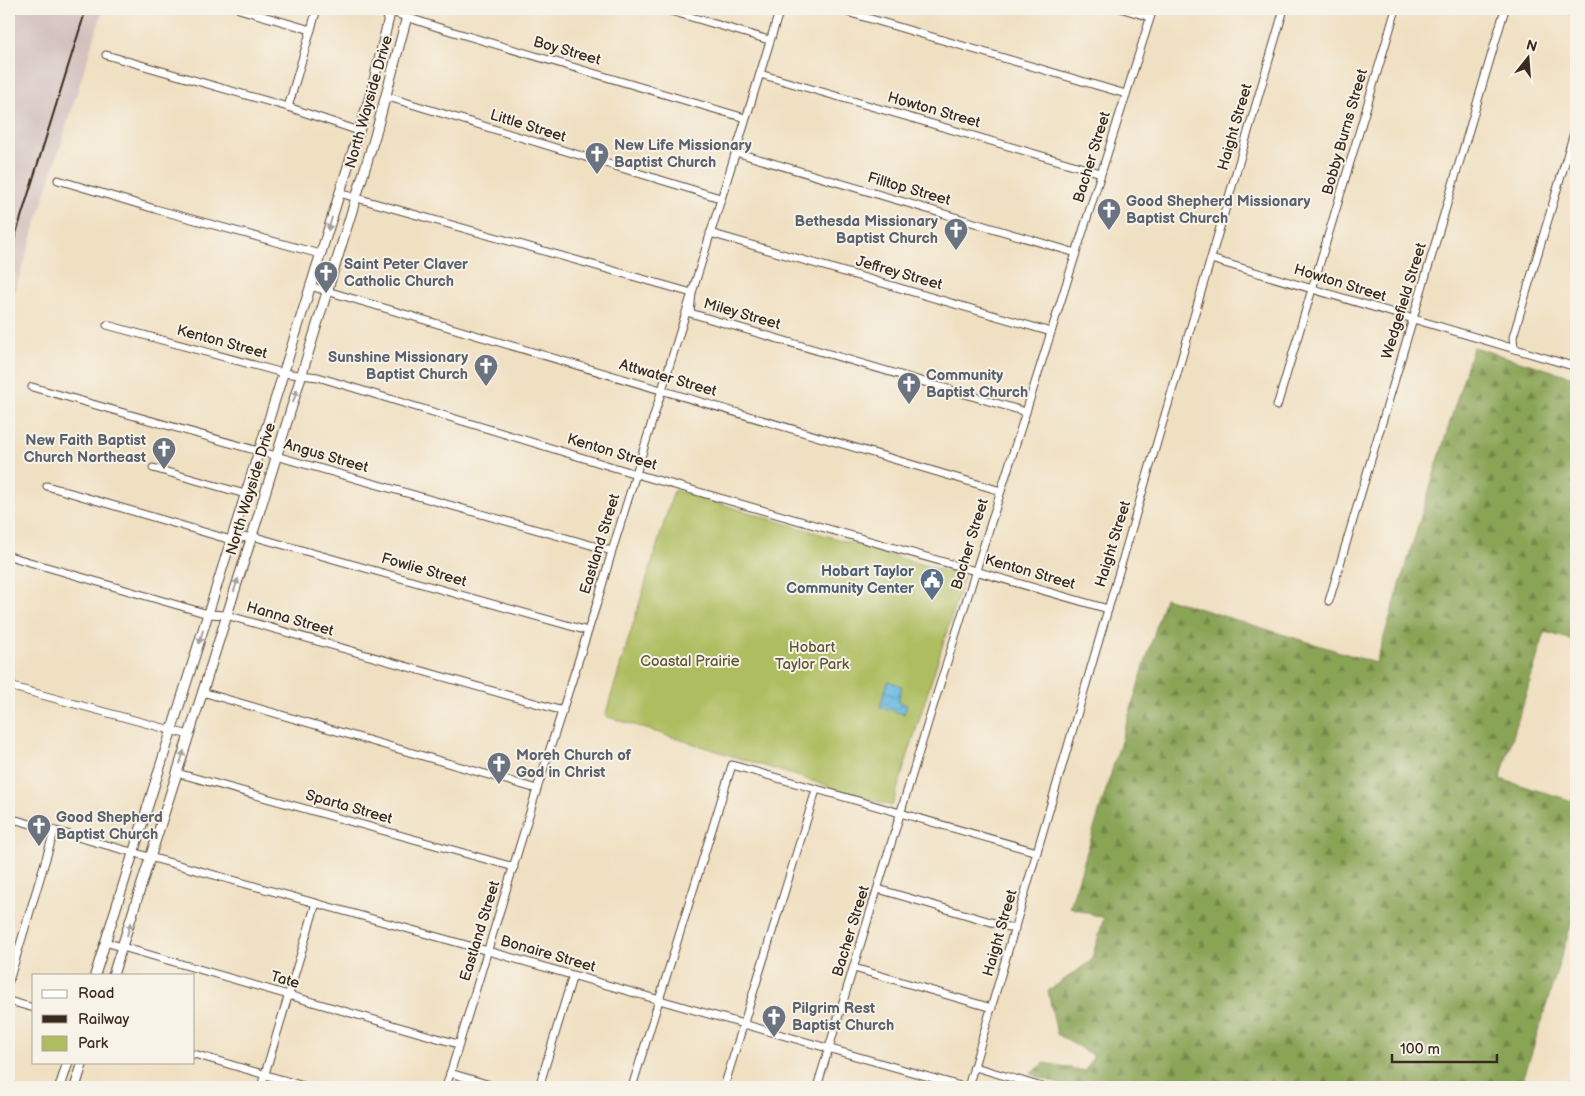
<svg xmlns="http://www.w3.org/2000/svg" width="1585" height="1096" font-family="'Balsamiq Sans',sans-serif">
  <defs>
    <pattern id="forest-firs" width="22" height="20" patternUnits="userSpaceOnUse" patternTransform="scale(1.25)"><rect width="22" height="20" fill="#8aa456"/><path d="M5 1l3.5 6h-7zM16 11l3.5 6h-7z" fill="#728647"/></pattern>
    <pattern id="water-waves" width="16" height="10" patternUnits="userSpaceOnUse" patternTransform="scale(1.25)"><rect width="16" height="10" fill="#63b8e0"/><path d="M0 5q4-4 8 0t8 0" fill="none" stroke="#5396b5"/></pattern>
  </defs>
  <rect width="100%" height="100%" fill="#f7f3e8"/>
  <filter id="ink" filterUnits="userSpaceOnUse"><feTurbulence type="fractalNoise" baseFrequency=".02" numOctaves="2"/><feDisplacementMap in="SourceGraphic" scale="10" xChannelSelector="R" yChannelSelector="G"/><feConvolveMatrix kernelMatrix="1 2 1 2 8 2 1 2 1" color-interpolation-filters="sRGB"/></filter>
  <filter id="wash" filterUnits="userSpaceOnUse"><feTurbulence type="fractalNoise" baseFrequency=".0096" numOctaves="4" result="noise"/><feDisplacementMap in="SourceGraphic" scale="20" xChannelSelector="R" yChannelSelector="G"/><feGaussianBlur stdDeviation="1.12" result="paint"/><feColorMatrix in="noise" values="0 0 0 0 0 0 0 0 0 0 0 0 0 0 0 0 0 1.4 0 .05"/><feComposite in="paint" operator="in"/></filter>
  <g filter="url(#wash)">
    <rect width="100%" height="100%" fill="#f0e0c2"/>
    <polygon fill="#d1bfbd" points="9,9 103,9 9,311"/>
    <polygon fill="url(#forest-firs)" stroke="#62673a" points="1473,347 1576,378 1576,641 1545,632 1500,779 1576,802 1576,909 1521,1087 1067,1087 1030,1074 1045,1063 1085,1071 1094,1056 1057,1034 1048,991 1091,961 1104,918 1070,907 1165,598 1376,663"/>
    <polygon fill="#aebd60" stroke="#74743f" points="674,490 964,577 892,806 605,716"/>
    <polygon fill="url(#water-waves)" stroke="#4f717f" points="888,681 902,686 898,702 907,705 904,714 880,707"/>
  </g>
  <g filter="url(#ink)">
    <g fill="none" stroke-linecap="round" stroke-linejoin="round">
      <defs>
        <g id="minor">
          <polyline points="239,9 311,30"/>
          <polyline points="382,9 437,27 745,118"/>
          <polyline points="664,9 769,40"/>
          <polyline points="837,9 1126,94"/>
          <polyline points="1123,9 1150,17"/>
          <polyline points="106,55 288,107 359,131"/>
          <polyline points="760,74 1101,173"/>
          <polyline points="385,96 720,198"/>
          <polyline points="288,107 317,9"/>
          <polyline points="735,152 1076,253"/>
          <polyline points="58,180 155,209 320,254"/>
          <polyline points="339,193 692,293 690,313 1026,412"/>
          <polyline points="710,233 1051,332"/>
          <polyline points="1211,259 1576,367"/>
          <polyline points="310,286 1001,491"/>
          <polyline points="107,325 283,373 318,377 636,474 1108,609"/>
          <polyline points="1514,349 1513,337 1576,126"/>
          <polyline points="32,387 612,551"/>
          <polyline points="1277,406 1396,9"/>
          <polyline points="153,468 245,494"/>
          <polyline points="47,486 231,540 252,536 588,631"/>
          <polyline points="9,556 208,614 226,615 563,711"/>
          <polyline points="1329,601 1505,9"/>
          <polyline points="9,686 189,735"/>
          <polyline points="202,692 537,789"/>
          <polyline points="177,773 514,867"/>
          <polyline points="9,818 488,951 964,1087"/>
          <polyline points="878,889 1015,929"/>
          <polyline points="105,942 458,1044"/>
          <polyline points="854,968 992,1008"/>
          <polyline points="9,981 54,832"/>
          <polyline points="9,1001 34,1008"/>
          <polyline points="194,1054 307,1087"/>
          <polyline points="975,1067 1042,1087"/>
          <polyline points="450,1073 497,1087"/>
          <polyline points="9,1087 10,1087"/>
          <polyline points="261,1087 316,903"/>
          <polyline points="446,1087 537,789 597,603 612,551 780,9"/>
          <polyline points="539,1087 573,975"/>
          <polyline points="632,1087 732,765 1037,852"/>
          <polyline points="724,1087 816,790"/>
          <polyline points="817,1087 930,716 1153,9"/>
          <polyline points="968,1087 1284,9"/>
        </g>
        <g id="major">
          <polyline points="95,975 371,93 391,9"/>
          <polyline points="113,975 252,536 375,136 409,9"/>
          <polyline points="60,1087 68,1062"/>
          <polyline points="75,1087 83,1062"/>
        </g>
      </defs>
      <use href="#minor" stroke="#564537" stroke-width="9"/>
      <use href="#major" stroke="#564537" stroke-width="11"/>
      <use href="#minor" stroke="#fff" stroke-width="7"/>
      <use href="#major" stroke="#fff" stroke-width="9"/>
      <polyline stroke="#3b2a1e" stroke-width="2" points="9,256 86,9"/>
    </g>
    <defs><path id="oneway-solid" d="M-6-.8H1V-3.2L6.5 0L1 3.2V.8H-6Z" transform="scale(1.25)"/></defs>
    <g fill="#a79f9a">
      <use href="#oneway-solid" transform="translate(330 224) rotate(107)"/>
      <use href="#oneway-solid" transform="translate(295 396) rotate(-72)"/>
      <use href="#oneway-solid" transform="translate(236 585) rotate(-72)"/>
      <use href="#oneway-solid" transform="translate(201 637) rotate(107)"/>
      <use href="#oneway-solid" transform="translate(182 757) rotate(-73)"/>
      <use href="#oneway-solid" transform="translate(129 929) rotate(-73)"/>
    </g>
  </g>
  <defs>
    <symbol id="church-pin" viewBox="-11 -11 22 30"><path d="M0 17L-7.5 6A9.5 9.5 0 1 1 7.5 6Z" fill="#6b7280" stroke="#f7f3e8"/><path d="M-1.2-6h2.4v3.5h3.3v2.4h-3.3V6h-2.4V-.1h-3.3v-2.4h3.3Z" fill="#fff"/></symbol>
    <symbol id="civic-pin" viewBox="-11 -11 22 30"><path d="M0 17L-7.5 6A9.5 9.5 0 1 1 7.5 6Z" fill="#5c6f8a" stroke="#f7f3e8"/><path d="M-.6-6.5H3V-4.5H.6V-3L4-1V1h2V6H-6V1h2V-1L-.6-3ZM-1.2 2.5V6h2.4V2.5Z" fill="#fff"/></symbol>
  </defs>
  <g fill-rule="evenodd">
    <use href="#church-pin" x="583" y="140" width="28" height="38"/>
    <use href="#church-pin" x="1095" y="196" width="28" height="38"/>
    <use href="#church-pin" x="942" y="216" width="28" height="38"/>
    <use href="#church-pin" x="312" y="259" width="28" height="38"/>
    <use href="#church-pin" x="472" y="352" width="28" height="38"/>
    <use href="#church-pin" x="895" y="370" width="28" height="38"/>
    <use href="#church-pin" x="150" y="435" width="28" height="38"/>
    <use href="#civic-pin" x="918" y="566" width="28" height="38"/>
    <use href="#church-pin" x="485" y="750" width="28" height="38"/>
    <use href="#church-pin" x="25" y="812" width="28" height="38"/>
    <use href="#church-pin" x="760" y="1003" width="28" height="38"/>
  </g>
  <g text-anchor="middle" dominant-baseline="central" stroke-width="4" stroke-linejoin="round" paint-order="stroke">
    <g font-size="15" fill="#3b2a1e" stroke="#f7f3e8">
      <text transform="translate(567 51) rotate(16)">Boy Street</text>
      <text transform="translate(369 102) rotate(-74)">North Wayside Drive</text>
      <text transform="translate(934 110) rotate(16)">Howton Street</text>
      <text transform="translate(528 126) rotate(17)">Little Street</text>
      <text transform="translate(1235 127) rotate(-74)">Haight Street</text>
      <text transform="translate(1345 132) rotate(-74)">Bobby Burns Street</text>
      <text transform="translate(1092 157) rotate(-73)">Bacher Street</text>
      <text transform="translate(909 189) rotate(16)">Filltop Street</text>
      <text transform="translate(899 273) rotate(16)">Jeffrey Street</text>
      <text transform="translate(1340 283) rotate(17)">Howton Street</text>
      <text transform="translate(1404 301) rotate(-73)">Wedgefield Street</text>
      <text transform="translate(742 314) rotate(16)">Miley Street</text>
      <text transform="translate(222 342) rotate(15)">Kenton Street</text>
      <text transform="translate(668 378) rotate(16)">Attwater Street</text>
      <text transform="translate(612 452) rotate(17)">Kenton Street</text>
      <text transform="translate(326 456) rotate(16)">Angus Street</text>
      <text transform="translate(251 489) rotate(-73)">North Wayside Drive</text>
      <text transform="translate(600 544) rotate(-73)">Eastland Street</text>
      <text transform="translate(970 544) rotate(-73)">Bacher Street</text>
      <text transform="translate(1113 544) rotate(-73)">Haight Street</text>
      <text transform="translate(424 570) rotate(16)">Fowlie Street</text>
      <text transform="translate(1030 572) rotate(16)">Kenton Street</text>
      <text transform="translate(290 619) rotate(16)">Hanna Street</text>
      <text transform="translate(349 807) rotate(16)">Sparta Street</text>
      <text transform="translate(480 931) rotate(-73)">Eastland Street</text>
      <text transform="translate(851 931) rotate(-73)">Bacher Street</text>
      <text transform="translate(1000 933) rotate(-74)">Haight Street</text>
      <text transform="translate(548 954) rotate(16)">Bonaire Street</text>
      <text transform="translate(285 980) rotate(16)">Tate</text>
    </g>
    <g font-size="15" font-weight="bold" fill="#5b616d" stroke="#f7f3e8" text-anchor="start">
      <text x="614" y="145">New Life Missionary<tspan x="614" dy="17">Baptist Church</tspan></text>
      <text x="1126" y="201">Good Shepherd Missionary<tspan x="1126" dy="17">Baptist Church</tspan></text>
      <text x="938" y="221" text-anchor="end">Bethesda Missionary<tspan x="938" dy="17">Baptist Church</tspan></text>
      <text x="344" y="264">Saint Peter Claver<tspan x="344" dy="17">Catholic Church</tspan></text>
      <text x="468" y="357" text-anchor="end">Sunshine Missionary<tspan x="468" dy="17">Baptist Church</tspan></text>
      <text x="926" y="375">Community<tspan x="926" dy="17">Baptist Church</tspan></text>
      <text x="146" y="440" text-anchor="end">New Faith Baptist<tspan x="146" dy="17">Church Northeast</tspan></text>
      <text x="516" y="755">Moreh Church of<tspan x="516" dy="17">God in Christ</tspan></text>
      <text x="56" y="817">Good Shepherd<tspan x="56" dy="17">Baptist Church</tspan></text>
      <text x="792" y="1008">Pilgrim Rest<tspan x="792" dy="17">Baptist Church</tspan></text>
    </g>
    <g font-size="15" font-weight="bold" fill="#4e5e75" stroke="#f7f3e8" text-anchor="end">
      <text x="914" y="571">Hobart Taylor<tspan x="914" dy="17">Community Center</tspan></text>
    </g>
    <g font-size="15" fill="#5e5632" stroke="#f7f3e8">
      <text x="812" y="647">Hobart<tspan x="812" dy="17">Taylor Park</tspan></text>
      <text x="690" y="661">Coastal Prairie</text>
    </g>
  </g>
  <rect width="1585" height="1096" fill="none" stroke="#f7f3e8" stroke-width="30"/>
  <rect x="32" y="974" width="162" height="90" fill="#f7f3e8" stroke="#aca397"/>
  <rect x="42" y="990" width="25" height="8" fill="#ffffff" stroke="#aca397"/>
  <text x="78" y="998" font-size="15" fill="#3b2a1e">Road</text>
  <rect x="42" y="1015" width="25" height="8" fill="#3b2a1e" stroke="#aca397"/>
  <text x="78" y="1024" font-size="15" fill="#3b2a1e">Railway</text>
  <rect x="42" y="1036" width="25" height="15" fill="#aebd60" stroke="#aca397"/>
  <text x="78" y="1048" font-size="15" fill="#3b2a1e">Park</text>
  <g transform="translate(1528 58) rotate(17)" stroke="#f7f3e8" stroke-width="4" paint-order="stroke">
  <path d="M0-4L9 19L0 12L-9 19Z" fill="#3b2a1e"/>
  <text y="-8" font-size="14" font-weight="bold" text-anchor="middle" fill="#3b2a1e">N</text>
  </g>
  <path d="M1392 1054v8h105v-8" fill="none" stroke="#3b2a1e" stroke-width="2.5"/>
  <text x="1400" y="1054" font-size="15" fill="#3b2a1e" stroke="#f7f3e8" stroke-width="4" paint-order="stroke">100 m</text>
</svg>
